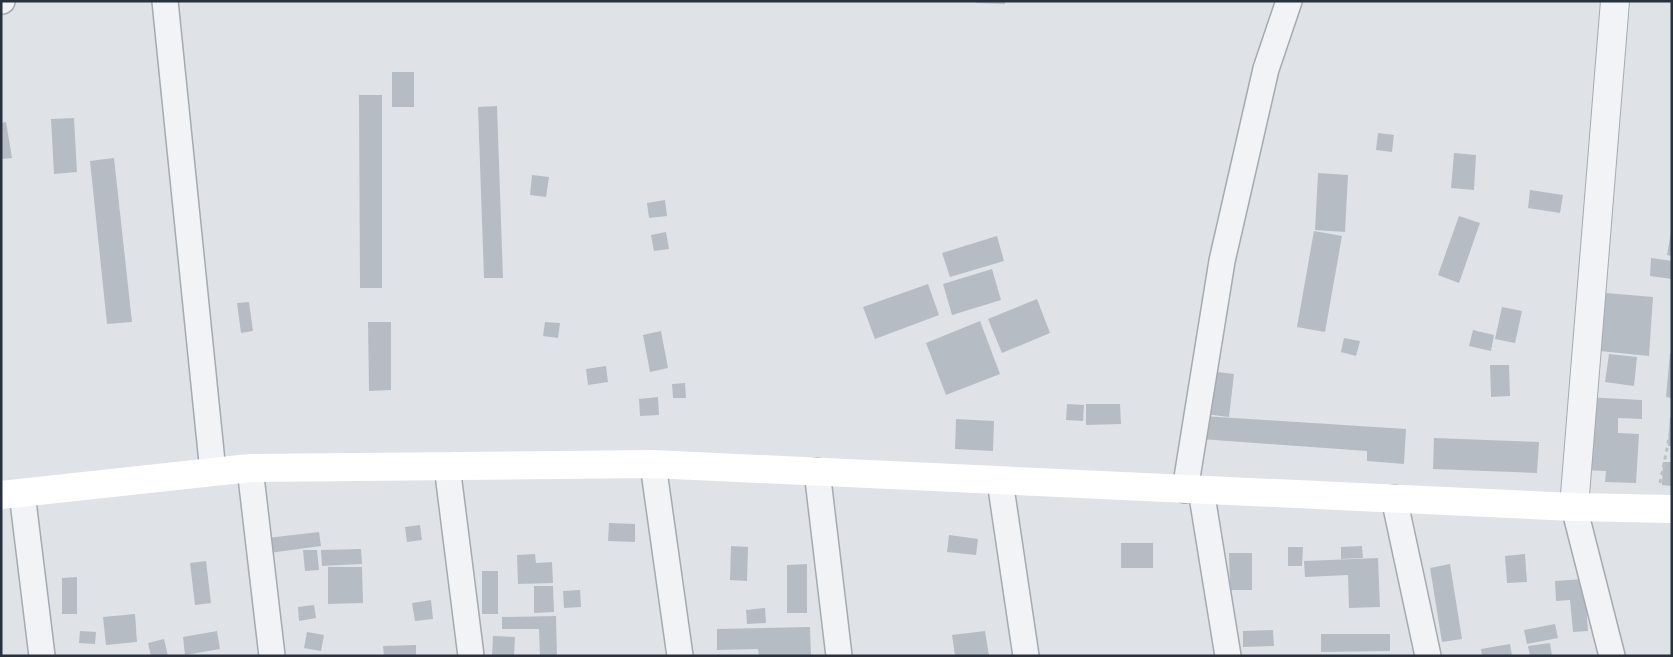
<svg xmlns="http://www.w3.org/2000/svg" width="1673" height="657" font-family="Ubuntu,sans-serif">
  <rect width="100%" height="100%" fill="#dfe3e8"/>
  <g fill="#b6bcc4">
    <polygon points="976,1 1005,1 1005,4 976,3"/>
    <rect x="392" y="72" width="22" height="35"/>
    <polygon points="359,95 382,95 382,288 360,288"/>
    <polygon points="497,106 503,278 484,278 478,107"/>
    <polygon points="74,118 77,172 54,174 51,119"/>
    <polygon points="6,122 12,158 1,159 1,123"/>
    <polygon points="1378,133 1394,135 1392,152 1376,150"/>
    <polygon points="1454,153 1476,155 1474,190 1451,188"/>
    <polygon points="114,158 132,322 107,324 90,161"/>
    <polygon points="1318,173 1348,175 1345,232 1315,230"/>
    <polygon points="532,175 549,177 546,197 530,195"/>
    <polygon points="1530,190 1563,195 1560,213 1528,208"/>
    <polygon points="665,200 667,216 649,218 647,203"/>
    <polygon points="1459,216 1480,223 1459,283 1438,275"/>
    <polygon points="1314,231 1342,236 1325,332 1297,327"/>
    <polygon points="666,232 669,249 654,251 651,235"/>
    <polygon points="1671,232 1672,232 1672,256 1667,255"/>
    <polygon points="997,236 1004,261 950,277 942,253"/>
    <polygon points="1651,258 1672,261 1672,279 1650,276"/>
    <polygon points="992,269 1001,300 952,315 943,284"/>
    <polygon points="928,284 939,315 875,339 863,307"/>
    <polygon points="1606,293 1653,297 1649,356 1600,351"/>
    <polygon points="1037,299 1050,333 1002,353 988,319"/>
    <polygon points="249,302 253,331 241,333 237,303"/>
    <polygon points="1502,307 1522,311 1515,343 1495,339"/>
    <polygon points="980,321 1000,374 946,395 926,343"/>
    <polygon points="368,322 391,322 391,390 369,391"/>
    <polygon points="545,322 560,323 558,338 543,336"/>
    <polygon points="1473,330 1494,335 1491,351 1469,346"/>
    <polygon points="661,331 668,368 650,372 643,335"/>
    <polygon points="1344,338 1360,341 1356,356 1341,352"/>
    <polygon points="1670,353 1672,354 1672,398 1666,397"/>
    <polygon points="1609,354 1637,357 1634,386 1605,382"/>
    <polygon points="1490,365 1509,365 1510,396 1491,397"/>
    <polygon points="606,366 608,382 588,385 586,369"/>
    <polygon points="1210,371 1234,374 1229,417 1205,414"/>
    <polygon points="685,383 686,398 673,398 672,384"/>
    <polygon points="658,397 659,415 640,416 639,399"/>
    <polygon points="1585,397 1642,400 1642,419 1618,418 1618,433 1639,434 1636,483 1605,482 1606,471 1582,470"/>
    <polygon points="1067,404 1084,405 1083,421 1066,420"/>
    <polygon points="1086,404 1120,404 1121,424 1086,425"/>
    <polygon points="1203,416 1406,429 1404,464 1367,461 1367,451 1201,439"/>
    <polygon points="1670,417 1672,417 1672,446 1668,446"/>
    <polygon points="956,419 994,421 993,451 955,449"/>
    <polygon points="1434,438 1539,442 1537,473 1433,469"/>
    <polygon points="1663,462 1672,462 1672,486 1662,485"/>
    <polygon points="609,523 635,524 635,542 608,541"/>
    <polygon points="420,525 422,540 407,542 405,527"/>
    <polygon points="319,532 321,546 269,553 267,538"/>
    <polygon points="949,535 978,539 976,555 947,552"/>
    <rect x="1121" y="543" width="32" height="25"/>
    <polygon points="731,546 748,547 747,581 730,580"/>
    <polygon points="1362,546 1363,558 1341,559 1341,547"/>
    <polygon points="1288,547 1303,547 1302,566 1288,566"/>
    <polygon points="361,549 362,564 322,566 321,550"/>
    <polygon points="303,550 317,550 319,570 305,571"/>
    <polygon points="1229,553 1252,553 1252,590 1230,590"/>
    <polygon points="535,554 536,563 552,562 553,583 518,584 517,555"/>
    <polygon points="1525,554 1527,582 1507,583 1505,556"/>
    <polygon points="1378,558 1380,607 1349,608 1348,575 1305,577 1304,561"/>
    <polygon points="206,561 211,603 195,605 190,563"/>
    <polygon points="807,564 807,613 787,613 787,565"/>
    <polygon points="1450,564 1462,639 1442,642 1430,568"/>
    <polygon points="328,567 362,567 363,603 328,604"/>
    <rect x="482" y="571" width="16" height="43"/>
    <polygon points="77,577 77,614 62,614 62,578"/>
    <polygon points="1584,579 1588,631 1573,632 1570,600 1556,601 1555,581"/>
    <polygon points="534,586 553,586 554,612 534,613"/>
    <polygon points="580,590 581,607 564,608 563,591"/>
    <polygon points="431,600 433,619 415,621 412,603"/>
    <polygon points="314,605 316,618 299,621 298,607"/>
    <polygon points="765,608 766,623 747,624 746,610"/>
    <polygon points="135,614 137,642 106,645 103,617"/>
    <polygon points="556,616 557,656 540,656 539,629 502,629 502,617"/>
    <polygon points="1555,624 1558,638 1527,644 1524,630"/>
    <polygon points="810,627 811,656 759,656 758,649 717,650 717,629"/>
    <polygon points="1273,630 1274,646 1243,647 1243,631"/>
    <polygon points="80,631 96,632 95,644 79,643"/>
    <polygon points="217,631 220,649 185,655 183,637"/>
    <polygon points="985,631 989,656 955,656 952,635"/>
    <polygon points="307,632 324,635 321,651 304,648"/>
    <polygon points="1321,634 1390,634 1390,651 1321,652"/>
    <polygon points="493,636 515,637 514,656 492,656"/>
    <polygon points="164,639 168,656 151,656 148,643"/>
    <polygon points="1550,643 1552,656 1530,656 1528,646"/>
    <polygon points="1510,644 1512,656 1482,656 1481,649"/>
    <polygon points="416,645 416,656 384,656 383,646"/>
  </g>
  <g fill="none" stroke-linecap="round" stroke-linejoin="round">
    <defs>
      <g id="minor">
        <polyline points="1,1 2,1"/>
        <polyline points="165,1 213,472"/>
        <polyline points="653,464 680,656"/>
        <polyline points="447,466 471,656"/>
        <polyline points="250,468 272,656"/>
        <polyline points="817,471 839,656"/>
        <polyline points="1000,481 1026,656"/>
        <polyline points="1185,490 1222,261 1266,69 1289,1"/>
        <polyline points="1201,490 1228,656"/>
        <polyline points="22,493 42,656"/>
        <polyline points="1394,498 1428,656"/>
        <polyline points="1574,507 1612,656"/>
      </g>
      <polyline id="tertiary" points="1574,507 1615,1"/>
    </defs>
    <use href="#minor" stroke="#a4aab2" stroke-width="28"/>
    <use href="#tertiary" stroke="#a4aab2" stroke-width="30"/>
    <polyline stroke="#bdc1c6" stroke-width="3" stroke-dasharray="4 4" stroke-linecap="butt" points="1660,483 1672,424"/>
    <use href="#minor" stroke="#f1f3f6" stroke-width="25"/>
    <use href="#tertiary" stroke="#f1f3f6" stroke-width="28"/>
    <polyline stroke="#fff" stroke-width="28" points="1,495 250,468 653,464 1574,507 1672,509"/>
  </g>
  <rect width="1673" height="657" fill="none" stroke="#28313e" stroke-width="5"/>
</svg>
